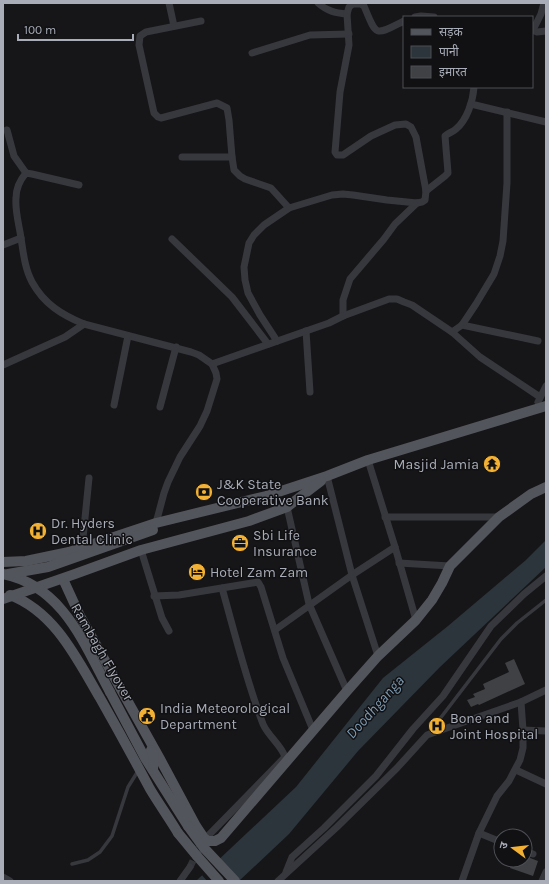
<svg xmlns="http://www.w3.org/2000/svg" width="549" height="884" font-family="Karla,'Noto Sans Devanagari',sans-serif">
  <rect width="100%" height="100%" fill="#161618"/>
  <polygon fill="#2c353c" points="546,540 546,567 440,667 358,751 289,834 239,881 196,881 296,787 383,678 448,626 526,560"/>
  <polygon fill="#161618" points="218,858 241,881 207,881 201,874"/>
  <g fill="#404145">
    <polygon points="514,659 525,684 479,705 478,704 471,707 467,700 475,697 473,694 485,689 483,684 509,672 505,663"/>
    <polygon points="525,856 538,861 533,876 510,868 513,860 525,860"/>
  </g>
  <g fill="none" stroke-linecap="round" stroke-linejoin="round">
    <polyline stroke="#333438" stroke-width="7" stroke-dasharray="7 3.5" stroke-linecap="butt" points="190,867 202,842"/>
    <g stroke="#37383d" stroke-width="3.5">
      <polyline points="429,733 501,639 517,623 546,600"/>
      <polyline points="72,864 88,860 100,852 112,836 128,787 138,771"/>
    </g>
    <g stroke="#37383d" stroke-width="7">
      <polyline points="169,3 174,26"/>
      <path d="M318,3C327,11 335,13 347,14"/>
      <polyline points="415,17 421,16 434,17"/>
      <polyline points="201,21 146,32 140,36 139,45 154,113 158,117 161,118 217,103 227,108 229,120 232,157 234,170 240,176 245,179 271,188 289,208"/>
      <polyline points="532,30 537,32 546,31"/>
      <polyline points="533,30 541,14 544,3"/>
      <polyline points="252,53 310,35 349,34"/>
      <polyline points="471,104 546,122"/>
      <polyline points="7,130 14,156 26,173"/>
      <polyline points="182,157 232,157"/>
      <path d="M79,185L32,174L26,173C20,180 16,189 16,198C15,209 18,221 20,232C23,249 24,267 32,282C44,304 62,315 84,324L191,352L199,355L212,364L216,373L217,379L207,411L200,426L180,457L168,482L164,493L156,523"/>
      <path d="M426,191L445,176L448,173L445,136C448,133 453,132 456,129C467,120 473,101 474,87"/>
      <polyline points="172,239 232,297 268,344"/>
      <polyline points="3,245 21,238"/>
      <polyline points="343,316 343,300 350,279 384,239 395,224 417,203"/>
      <polyline points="462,325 538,341"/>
      <polyline points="306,331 310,392"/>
      <polyline points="452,332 462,325 476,304 494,274 500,256 503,241 507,183 507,112"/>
      <path d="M277,341L260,315L248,293L245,280L244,267L249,243L254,235L264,225L289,208L332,195L343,194L353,195L387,200L417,203L422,202L425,200L426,191L416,137L411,127L406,124L395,125L371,136L343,155H337L335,152L340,92L349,45L347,14L349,7L353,4H361L364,6C377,37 374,36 404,21"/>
      <polyline points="212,364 329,323 343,316 389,299 397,299 404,302 412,305 452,332 480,357 540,397"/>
      <polyline points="3,365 65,337 84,324"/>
      <polyline points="538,402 546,386"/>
      <polyline points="114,405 128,336"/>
      <polyline points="160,407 176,347"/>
      <polyline points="368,460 395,547 416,620"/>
      <polyline points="327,476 352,575 378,656"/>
      <polyline points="287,507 309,604 347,691"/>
      <polyline points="385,517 499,517"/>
      <polyline points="82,548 89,478"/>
      <polyline points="141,550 162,618 169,631"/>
      <polyline points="399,563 450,566"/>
      <polyline points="154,596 179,595 258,582 261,587 283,658 313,730"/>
      <polyline points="275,630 352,575 395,547"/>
      <polyline points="523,730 546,731"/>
      <polyline points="516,770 546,784"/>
      <polyline points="479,833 501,842"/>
      <path d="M203,841L285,757C282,746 268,736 263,724C246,680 235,634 222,588"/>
      <polyline points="525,851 533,854"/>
      <polyline points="286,872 292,857 324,828 376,776 413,729 443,696 491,626 524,594 546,576"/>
      <polyline points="3,877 10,881"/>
      <polyline points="180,881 190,867"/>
      <polyline points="278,881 337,827 397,768 427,735 521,702 546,690"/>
      <polyline points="462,881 479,833 497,796 509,781 520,760 523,748 523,730 521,702"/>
      <polyline points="542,881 546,872"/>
    </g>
    <g stroke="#53555c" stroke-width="10">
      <polyline points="3,562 26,561 69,552 156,523 266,496 327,476 368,460 546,406"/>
      <polyline points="63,579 80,616 160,759 196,826 204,838 208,841 215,841 221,838 347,691 378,656 416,620 432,600 442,583 450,566 499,517 531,494 546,487"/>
      <path d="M10,595C55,612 77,659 100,698C117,728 134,759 150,789C159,804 169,818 178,833"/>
      <polyline points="3,599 75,574 141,550 249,521 287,507 321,481"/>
      <polyline points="110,692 145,758 188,826"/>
      <polyline points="151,750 154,756 153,770"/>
      <polyline points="204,848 235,881"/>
      <polyline points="197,856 219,881"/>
    </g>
    <g stroke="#53555c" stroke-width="10">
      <path d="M3,574C63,586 84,644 110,692"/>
      <polyline points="8,574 48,567 153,530"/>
      <polyline points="188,826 204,848"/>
      <polyline points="178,833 197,856"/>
    </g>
  </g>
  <defs>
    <symbol id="temple-disc" viewBox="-11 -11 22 22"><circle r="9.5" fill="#f2b134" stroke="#111113"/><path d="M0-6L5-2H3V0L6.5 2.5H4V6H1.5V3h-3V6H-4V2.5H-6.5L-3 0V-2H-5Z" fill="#111"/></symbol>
    <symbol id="bank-disc" viewBox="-11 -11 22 22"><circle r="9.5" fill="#f2b134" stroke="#111113"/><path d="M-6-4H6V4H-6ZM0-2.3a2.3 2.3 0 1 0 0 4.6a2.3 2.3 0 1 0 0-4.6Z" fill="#111"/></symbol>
    <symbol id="hospital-disc" viewBox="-11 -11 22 22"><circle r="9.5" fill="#f2b134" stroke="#111113"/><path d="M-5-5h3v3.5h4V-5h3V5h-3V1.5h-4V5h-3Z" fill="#111"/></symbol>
    <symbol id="office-disc" viewBox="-11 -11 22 22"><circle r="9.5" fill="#f2b134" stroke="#111113"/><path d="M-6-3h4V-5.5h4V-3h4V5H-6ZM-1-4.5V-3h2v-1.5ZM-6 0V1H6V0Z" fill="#111"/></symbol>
    <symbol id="hotel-disc" viewBox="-11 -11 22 22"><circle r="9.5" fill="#f2b134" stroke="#111113"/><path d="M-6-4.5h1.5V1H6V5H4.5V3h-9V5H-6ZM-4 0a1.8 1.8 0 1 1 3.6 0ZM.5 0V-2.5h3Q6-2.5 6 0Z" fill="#111"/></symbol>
    <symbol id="civic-disc" viewBox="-11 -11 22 22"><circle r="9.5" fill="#f2b134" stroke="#111113"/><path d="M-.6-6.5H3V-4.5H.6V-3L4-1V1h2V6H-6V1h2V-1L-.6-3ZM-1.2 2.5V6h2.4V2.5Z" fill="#111"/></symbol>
  </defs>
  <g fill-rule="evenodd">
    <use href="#temple-disc" x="482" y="454" width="20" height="20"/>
    <use href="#bank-disc" x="194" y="482" width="20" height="20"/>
    <use href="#hospital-disc" x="28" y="521" width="20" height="20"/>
    <use href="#office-disc" x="230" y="533" width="20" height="20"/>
    <use href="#hotel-disc" x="187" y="562" width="20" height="20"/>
    <use href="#civic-disc" x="137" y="706" width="20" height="20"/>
    <use href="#hospital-disc" x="427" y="716" width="20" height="20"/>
  </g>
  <g text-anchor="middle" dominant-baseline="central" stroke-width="3" stroke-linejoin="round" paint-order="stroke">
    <g font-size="14" fill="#a8adb8" stroke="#111113" text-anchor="start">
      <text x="479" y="464" text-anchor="end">Masjid Jamia</text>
      <text x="217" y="484">J&amp;K State<tspan x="217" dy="16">Cooperative Bank</tspan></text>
      <text x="51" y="523">Dr. Hyders<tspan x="51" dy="16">Dental Clinic</tspan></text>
      <text x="253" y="535">Sbi Life<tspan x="253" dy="16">Insurance</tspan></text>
      <text x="210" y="572">Hotel Zam Zam</text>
      <text x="160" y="708">India Meteorological<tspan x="160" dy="16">Department</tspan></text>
      <text x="450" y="718">Bone and<tspan x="450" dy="16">Joint Hospital</tspan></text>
    </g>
    <g font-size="14" fill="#a8adb8" stroke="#111113">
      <text transform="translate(102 652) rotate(60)">Rambagh Flyover</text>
    </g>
    <g font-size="15" font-style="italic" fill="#7f9bb3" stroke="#111113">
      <text transform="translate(375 707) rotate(-48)">Doodhganga</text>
    </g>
  </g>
  <rect width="549" height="884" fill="none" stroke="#a8adb8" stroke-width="8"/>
  <rect x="403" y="16" width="130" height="72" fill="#111113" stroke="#4d4f55"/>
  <rect x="411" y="29" width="20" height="6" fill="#53555c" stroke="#4d4f55"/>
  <text x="439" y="36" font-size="12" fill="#a8adb8">सड़क</text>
  <rect x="411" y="46" width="20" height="12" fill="#2c353c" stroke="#4d4f55"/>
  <text x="439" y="56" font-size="12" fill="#a8adb8">पानी</text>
  <rect x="411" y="66" width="20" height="12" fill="#404145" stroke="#4d4f55"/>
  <text x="439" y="76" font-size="12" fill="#a8adb8">इमारत</text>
  <g transform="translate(513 848) rotate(285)"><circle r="19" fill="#111113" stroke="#4d4f55"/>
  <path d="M0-3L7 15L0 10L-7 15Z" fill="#f2b134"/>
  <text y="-6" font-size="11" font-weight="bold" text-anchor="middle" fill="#a8adb8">उ</text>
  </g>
  <path d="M18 34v6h115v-6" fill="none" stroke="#a8adb8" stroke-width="2"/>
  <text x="24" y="34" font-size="12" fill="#a8adb8" stroke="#111113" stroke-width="3" paint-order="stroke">100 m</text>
</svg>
